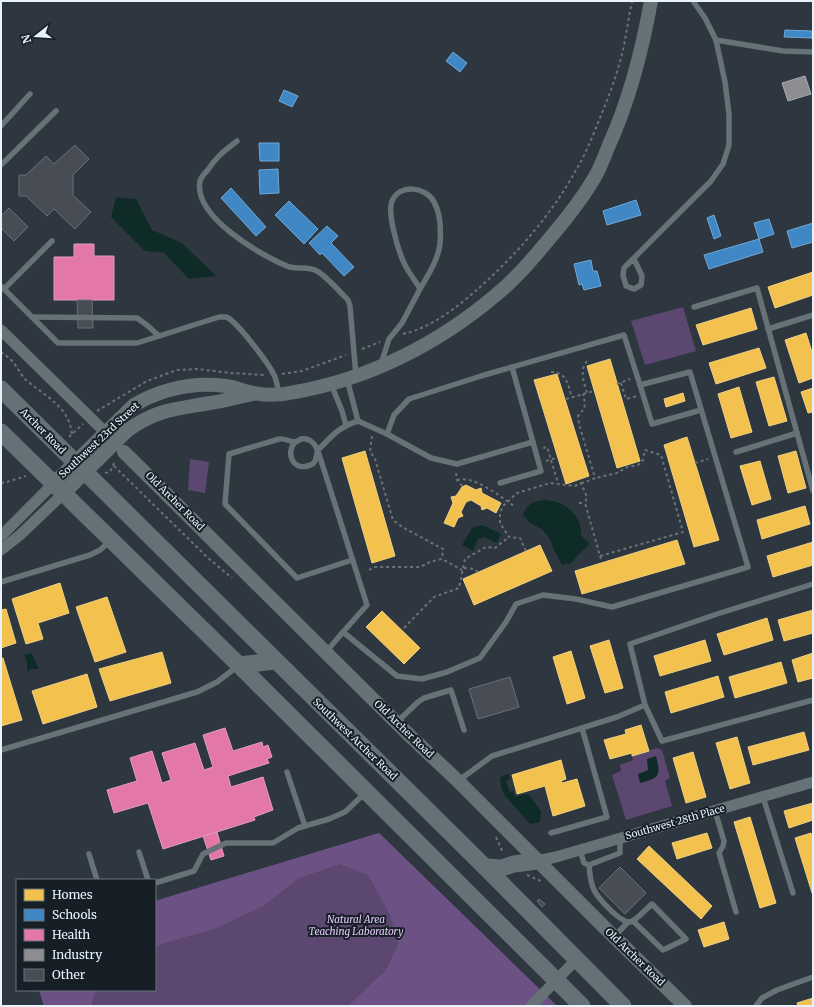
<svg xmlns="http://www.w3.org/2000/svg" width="814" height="1007" font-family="Merriweather,serif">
  <rect width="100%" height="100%" fill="#2e3740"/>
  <g fill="#5c4770">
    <polygon points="683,307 696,351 645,365 631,321"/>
    <polygon points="190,459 209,462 205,493 188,490"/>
    <polygon points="657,748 662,750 670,778 665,781 672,806 626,820 612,775 621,771 620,765 633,760 632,756"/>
    <polygon points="379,833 557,1006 44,1006 39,990 155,990 155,901"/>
  </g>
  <g fill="#6c5284">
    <polygon points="379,833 557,1006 348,1006 386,970 399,943 389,913 368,875 340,864 299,878 263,906 217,928 161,944 155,948 155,901"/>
    <polygon points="39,990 98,990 95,993 91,1006 44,1006"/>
  </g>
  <g fill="#0e2b27">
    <polygon points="116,197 136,199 152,230 182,243 216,276 189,279 164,253 145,251 111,217"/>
    <path d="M546,500C562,502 574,508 580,525C582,534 579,536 588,541L589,545C586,548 582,551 579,554C575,557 575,560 570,564L567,563L562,565L553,548L550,539L543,530L529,522L523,515C527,503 534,501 546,500Z"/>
    <polygon points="482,525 501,534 497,543 485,537 478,539 473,551 462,545 472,528"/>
    <path d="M31,653C33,657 38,666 38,669H31L29,671L27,670V662L24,655Z"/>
    <path d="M656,756C661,776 660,778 640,783L638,774L648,770L647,759Z"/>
    <polygon points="509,774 510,779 506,781 510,792 513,791 515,797 526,794 529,795 541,811 540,822 530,824 505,796 502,790 500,778 504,775"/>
  </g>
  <g fill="#f2c14e" stroke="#efd082">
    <polygon points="813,272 813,295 775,308 768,287"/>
    <polygon points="751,308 757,329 703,345 696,325"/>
    <polygon points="806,333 813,355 813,378 799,383 785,340"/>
    <polygon points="759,348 766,368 716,384 709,363"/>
    <polygon points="610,359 640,461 617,468 587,366"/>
    <polygon points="557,374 589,476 566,484 534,380"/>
    <polygon points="774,377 787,421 769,426 756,382"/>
    <polygon points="739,387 752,432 731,438 718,394"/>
    <polygon points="813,388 813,412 808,413 801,392"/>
    <polygon points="683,393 685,401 666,407 664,399"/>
    <polygon points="687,437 719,540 694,547 664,445"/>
    <polygon points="365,451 395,556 372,563 342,458"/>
    <polygon points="796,451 806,488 788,493 778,456"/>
    <polygon points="760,461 771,499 752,505 740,466"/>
    <polygon points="466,485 476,490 481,488 482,493 501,503 496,513 487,508 482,510 481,506 471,500 466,502 461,512 463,516 458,518 454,527 444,523 453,503 451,497 456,496 462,487"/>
    <polygon points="805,506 810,524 762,539 757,520"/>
    <polygon points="677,540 685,564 582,594 575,571"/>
    <polygon points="813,542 813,565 773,577 767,556"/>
    <polygon points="540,545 552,571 474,605 463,579"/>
    <polygon points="60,583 69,613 38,623 43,639 26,644 12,599"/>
    <polygon points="107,597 126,652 95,662 76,607"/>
    <polygon points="6,609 16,643 1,648 1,610"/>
    <polygon points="813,610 813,633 784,641 778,620"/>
    <polygon points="382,611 420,648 404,664 366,627"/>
    <polygon points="767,618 773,640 724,655 717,634"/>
    <polygon points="609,640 623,688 605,693 590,646"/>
    <polygon points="705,640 711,661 660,676 654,656"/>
    <polygon points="571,651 585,698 567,704 553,657"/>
    <polygon points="162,652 171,683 110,701 99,669"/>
    <polygon points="813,653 813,678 798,682 792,660"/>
    <polygon points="1,658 3,658 22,720 1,726"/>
    <polygon points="781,662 787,683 735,698 729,677"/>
    <polygon points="87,674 97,707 43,724 32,691"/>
    <polygon points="718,676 724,697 671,713 665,692"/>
    <polygon points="641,725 649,751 632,756 632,753 610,759 604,740 626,734 625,730"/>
    <polygon points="804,732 809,750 753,765 748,747"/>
    <polygon points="737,737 750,783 730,789 716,743"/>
    <polygon points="693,752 706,797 686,803 673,758"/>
    <polygon points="561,760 566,779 561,781 562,783 577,779 585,806 553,816 545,786 517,794 512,775"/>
    <polygon points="813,803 813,820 789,828 784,811"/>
    <polygon points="750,817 776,903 760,908 734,822"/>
    <polygon points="707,833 712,848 677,859 672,843"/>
    <polygon points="811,833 813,838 813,896 795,838"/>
    <polygon points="649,846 712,906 701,919 637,859"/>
    <polygon points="724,922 729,939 704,947 698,930"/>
    <polygon points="813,998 813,1006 798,1006 797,1003"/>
  </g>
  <g fill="#3f88c5" stroke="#71a8d6">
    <polygon points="785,30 812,31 812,38 784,37"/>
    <polygon points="453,52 467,63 460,72 446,61"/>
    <polygon points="284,90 298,96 292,107 279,101"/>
    <polygon points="259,143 279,143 279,161 260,161"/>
    <polygon points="278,169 279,193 260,194 259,170"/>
    <polygon points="231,188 266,227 256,236 221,198"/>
    <polygon points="636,200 641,215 607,225 603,211"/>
    <polygon points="289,201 318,229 304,244 275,215"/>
    <polygon points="714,215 721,236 714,239 707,218"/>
    <polygon points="769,219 774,234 759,239 754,223"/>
    <polygon points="813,223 813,242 792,248 787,231"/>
    <polygon points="327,226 338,236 331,243 354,267 344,276 322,253 320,255 309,243"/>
    <polygon points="759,239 763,252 709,269 704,255"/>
    <polygon points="591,260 593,271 597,271 601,286 584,290 582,284 579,285 574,264"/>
  </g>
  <g fill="#e377a8" stroke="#e49cc2">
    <polygon points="74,244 94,244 94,256 114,256 114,300 54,300 54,257 74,257"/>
    <polygon points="225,728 233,751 262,742 263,747 268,745 272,757 267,759 269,763 228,776 231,787 263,777 273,810 254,817 255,820 163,849 148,803 114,813 107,790 137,781 130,758 152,751 162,783 171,780 162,753 195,743 204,770 213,767 203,735"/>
    <polygon points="217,832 224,856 211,860 203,836"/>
  </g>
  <polygon fill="#8d8d92" stroke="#a8abb2" points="805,76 811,94 788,101 782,83"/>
  <g fill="#484d55" stroke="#696e77">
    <polygon points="75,145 89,159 73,175 73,195 91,212 75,229 54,209 47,216 26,196 19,196 19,175 26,175 46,156 54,164"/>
    <polygon points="9,208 28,227 14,241 1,228 1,216"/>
    <polygon points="77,300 92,300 93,328 78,328"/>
    <polygon points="510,677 519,707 478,719 469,689"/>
    <polygon points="620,867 646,893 625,914 599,888"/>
    <polygon points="539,899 545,904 542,907 537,901"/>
  </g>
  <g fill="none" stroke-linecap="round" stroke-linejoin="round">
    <g stroke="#697277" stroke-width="2" stroke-dasharray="3 3" stroke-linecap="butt">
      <path d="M403,334C431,328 459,306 480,287C517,254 552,214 576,170C586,154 593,135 600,118C608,98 616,78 621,58C626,39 628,20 632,1"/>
      <polyline points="362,349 380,342"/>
      <path d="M1,352C5,355 10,358 13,362C18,368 21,375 26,380C45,396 70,407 72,435"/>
      <path d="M587,361C579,371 584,382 587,393"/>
      <path d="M551,372C567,372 568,385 572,398"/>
      <polyline points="282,374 302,371 346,355"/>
      <polyline points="621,383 626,399 637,396"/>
      <polyline points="617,384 630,379"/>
      <polyline points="566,399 594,391"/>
      <polyline points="97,411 147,381 177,370 197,369 231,373 265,375"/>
      <polyline points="372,436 370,451 375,459 393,520 402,527 443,549 442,559"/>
      <polyline points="69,437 83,424"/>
      <polyline points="543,448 547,447 558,483"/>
      <polyline points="546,461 556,458"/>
      <polyline points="695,463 708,459"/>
      <polyline points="114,466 207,557 232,578"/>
      <polyline points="105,473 110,472 115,461"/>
      <polyline points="456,473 457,480 463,487"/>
      <path d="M457,480C474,475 501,497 514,506"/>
      <polyline points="1,483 7,482 26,476"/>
      <path d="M581,483L586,482L595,478L579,424L578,416C586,407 586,406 583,394"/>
      <polyline points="579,503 585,503"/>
      <polyline points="526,551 520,538 509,537 500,523 500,513 503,506 517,493 550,483 575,486 581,483 587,497 585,503 600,556 683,532 661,455 645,450 643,460 638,465 627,467 617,473 595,478"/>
      <polyline points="600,556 602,562"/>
      <polyline points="464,568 475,569 478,573"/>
      <polyline points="369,570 374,567 420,567 430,562 442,559 462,570"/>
      <polyline points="404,628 434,597 459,588 465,559 486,547 495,548 509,537"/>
      <polyline points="496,837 503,853"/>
      <polyline points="527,875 541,881"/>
    </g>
    <g stroke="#667276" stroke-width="5.5">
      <polyline points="716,40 783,51 813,52"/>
      <polyline points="1,126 30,94"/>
      <path d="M237,141C223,152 217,156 207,171C204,174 201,177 200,181C193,216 260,255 287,266C296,270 308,266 317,271C325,275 340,292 348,300L350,306L356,376"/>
      <polyline points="1,165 56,111"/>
      <polyline points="634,259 642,276 641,285 634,289 626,286 623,275 624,268 711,181 723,164 729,145 729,114 725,82 716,40 705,18 693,1"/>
      <path d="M1,286L58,343H137L219,317C220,317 225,317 226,317C236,320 269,364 274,375C277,380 277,387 279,393"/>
      <polyline points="4,289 52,241"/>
      <polyline points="694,307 757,288 813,491"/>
      <polyline points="32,317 137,318 148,326 159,336"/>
      <polyline points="768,329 813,315"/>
      <path d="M381,364L389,339L402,323L420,289C415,280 408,272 404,263C398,250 387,213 392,201C400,183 426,187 434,202C441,214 441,231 440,244C438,260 428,275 420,289"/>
      <polyline points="347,379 358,421"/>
      <polyline points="331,384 342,411 346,425"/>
      <polyline points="640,385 652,424 701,410"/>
      <polyline points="387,434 431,458 457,464 533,442"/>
      <path d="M295,442C286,452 292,470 307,466C318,464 315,457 318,450C320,448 323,445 325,443C335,432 344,425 358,421L387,434L394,415L409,399L481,376L624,335L640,385L690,372L748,567L612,607L576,599L543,595L516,604L506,622L480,658L447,672L422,679L397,676L343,632L367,605L318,451C315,443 309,438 301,439C299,440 297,442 295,442C290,442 285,438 279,439L229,454L225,504L297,578L352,560"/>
      <polyline points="736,452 797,433"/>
      <polyline points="500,483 541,471 512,367"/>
      <polyline points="1,582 90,555 100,550 110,541"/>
      <polyline points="813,584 717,614 630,644 645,705 662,741 813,700"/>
      <polyline points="326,652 343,632"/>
      <polyline points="397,722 418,702 424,698 451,690 464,730"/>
      <polyline points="1,750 197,692 217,682 238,666"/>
      <polyline points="287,772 305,826"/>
      <polyline points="458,781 492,756 617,717 645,705"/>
      <polyline points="763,797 793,893"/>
      <polyline points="715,811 724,841 723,846 719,853 736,912"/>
      <polyline points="551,833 607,817 582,728"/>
      <polyline points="580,850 584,863 589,865 620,853 620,838"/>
      <polyline points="139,852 148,880"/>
      <polyline points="89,854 97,880"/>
      <path d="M589,865C590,873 590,882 594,890C598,898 620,923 630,922C636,921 647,908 652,904L686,939L663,950L633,921"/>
      <polyline points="155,883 194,871 203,854 226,843 273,843 298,828 329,819 345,812 365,793"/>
      <polyline points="614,937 628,922"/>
      <polyline points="756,1006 762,998 777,990 813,977"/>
    </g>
    <g stroke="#667276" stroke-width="11">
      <polyline points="1,330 105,432"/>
      <polyline points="1,536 54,483"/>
      <polyline points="1,550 20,535 64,493"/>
      <polyline points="537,861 556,857 813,782"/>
      <polyline points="531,1006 576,960"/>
    </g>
    <g stroke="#667276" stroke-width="14">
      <polyline points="124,452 409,735 458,781 604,927 685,1006"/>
      <path d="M54,483L134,405C162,389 194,382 226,386C236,387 245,392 254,393C268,396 282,395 295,392C369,379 440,343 497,294C517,278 534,257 550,238C567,218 583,198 596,175C601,166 605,155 609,145C630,99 642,51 651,1"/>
      <path d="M64,493L128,430C157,409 177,409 210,403C224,401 238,397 253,394"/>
    </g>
    <g stroke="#647278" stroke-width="17">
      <polyline points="1,389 485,867 623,1006"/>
      <polyline points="1,432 239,665 582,1006"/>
      <polyline points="239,665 275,661"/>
      <polyline points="485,867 502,868 514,864 537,861"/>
    </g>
  </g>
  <g text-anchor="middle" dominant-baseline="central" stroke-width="4" stroke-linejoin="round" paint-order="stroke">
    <g font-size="10" fill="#e7f2fd" stroke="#171f26">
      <text transform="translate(43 431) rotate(45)">Archer Road</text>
      <text transform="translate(99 440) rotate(-43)">Southwest 23rd Street</text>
      <text transform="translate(175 501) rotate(45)">Old Archer Road</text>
      <text transform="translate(404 729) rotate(44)">Old Archer Road</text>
      <text transform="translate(355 739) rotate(44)">Southwest Archer Road</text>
      <text transform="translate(675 822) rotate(-16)">Southwest 28th Place</text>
      <text transform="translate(635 957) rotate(44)">Old Archer Road</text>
    </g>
    <g font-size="10" font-style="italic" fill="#e3c7f9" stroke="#171f26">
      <text x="356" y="919">Natural Area<tspan x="356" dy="12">Teaching Laboratory</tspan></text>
    </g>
  </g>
  <rect width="814" height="1007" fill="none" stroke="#e7f2fd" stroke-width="4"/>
  <rect x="16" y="879" width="140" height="112" fill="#171f26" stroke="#6a737c"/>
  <rect x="24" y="889" width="20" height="12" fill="#f2c14e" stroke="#6a737c"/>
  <text x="52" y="899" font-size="12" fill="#e7f2fd">Homes</text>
  <rect x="24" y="909" width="20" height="12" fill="#3f88c5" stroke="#6a737c"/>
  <text x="52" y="919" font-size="12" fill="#e7f2fd">Schools</text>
  <rect x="24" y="929" width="20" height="12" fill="#e377a8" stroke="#6a737c"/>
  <text x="52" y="939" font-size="12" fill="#e7f2fd">Health</text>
  <rect x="24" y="949" width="20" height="12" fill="#8d8d92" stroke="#6a737c"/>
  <text x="52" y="959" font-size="12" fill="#e7f2fd">Industry</text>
  <rect x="24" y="969" width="20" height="12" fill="#484d55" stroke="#6a737c"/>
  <text x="52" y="979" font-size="12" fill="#e7f2fd">Other</text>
  <g transform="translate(36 36) rotate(253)" stroke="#171f26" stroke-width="3" paint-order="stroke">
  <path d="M0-3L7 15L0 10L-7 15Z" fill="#e7f2fd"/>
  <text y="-6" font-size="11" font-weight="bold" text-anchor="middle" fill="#e7f2fd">N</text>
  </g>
</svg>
